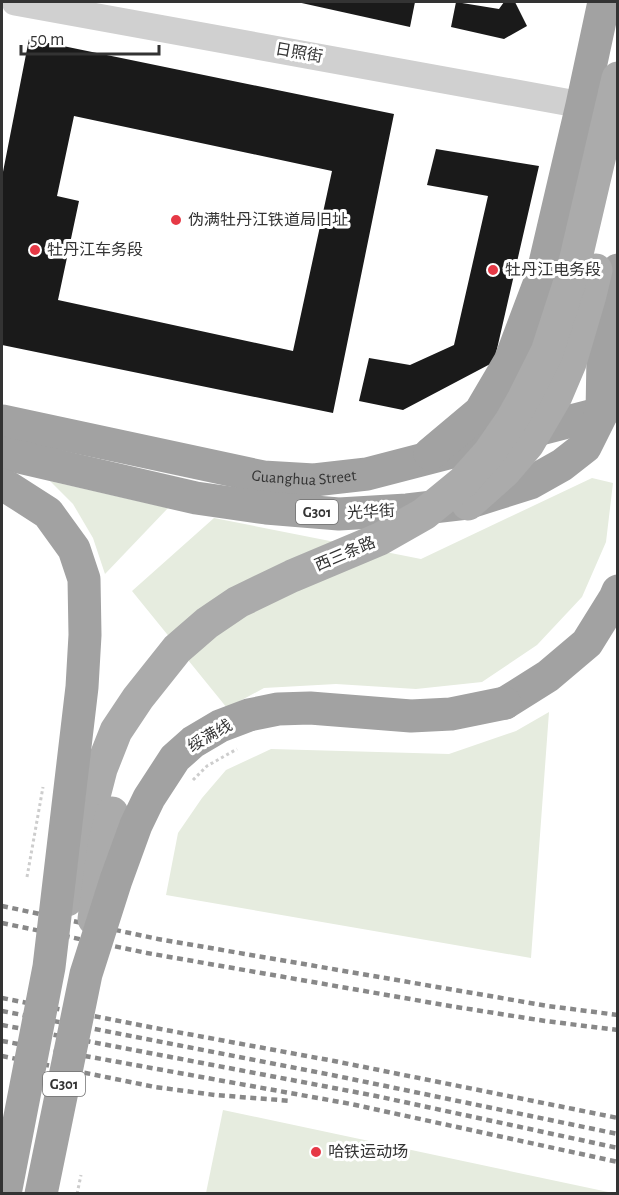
<svg xmlns="http://www.w3.org/2000/svg" width="619" height="1195" font-family="'Alegreya Sans','Noto Sans SC',sans-serif">
  <rect width="100%" height="100%" fill="#fff"/>
  <g fill="#e6ecdf">
    <polygon points="592,478 613,483 606,542 582,597 537,645 482,682 416,689 336,684 264,688 227,708 132,591 214,518 421,559"/>
    <polygon points="50,481 168,508 105,574 93,538 73,504"/>
    <polygon points="549,712 531,958 166,895 178,833 202,798 226,770 271,749 449,754 516,731"/>
    <polygon points="223,1110 613,1193 206,1193"/>
  </g>
  <g fill="#1a1a1a" fill-rule="evenodd">
    <polygon points="297,2 415,2 410,27"/>
    <polygon points="456,2 499,9 504,2 515,2 527,26 504,39 451,27"/>
    <path d="M29,39L394,114L333,413L2,345V177ZM74,116L332,171L293,351L58,300L79,201L57,196Z"/>
    <polygon points="436,149 539,166 494,362 403,410 359,401 369,358 410,365 454,345 488,196 427,185"/>
  </g>
  <g fill="none" stroke-linecap="round" stroke-linejoin="round">
    <g stroke="#cdcdcd" stroke-width="3" stroke-dasharray="3 3" stroke-linecap="butt">
      <polyline points="193,780 207,766 237,749"/>
      <polyline points="27,877 43,787"/>
      <polyline points="77,1194 81,1175"/>
    </g>
    <polyline stroke="#d0d0d0" stroke-width="27" points="15,2 582,105"/>
    <g stroke="#a2a2a2" stroke-width="33">
      <path id="s1" d="M2,421L263,477L314,480L367,474L602,413"/>
      <polyline points="2,453 196,498 266,508 339,514 407,510 467,503 530,483 562,465 585,447 602,413 603,356 610,302 618,270"/>
      <polyline points="430,454 480,412 510,361 542,276 582,105 604,2"/>
      <polyline points="505,703 548,676 587,643 615,598 618,591"/>
    </g>
    <g stroke="#888" stroke-width="4.5" stroke-dasharray="6 4.5" stroke-linecap="butt">
      <polyline points="2,906 158,939 548,1006 618,1015"/>
      <polyline points="2,923 147,953 450,1006 545,1021 618,1030"/>
      <polyline points="2,998 155,1028 334,1061 618,1118"/>
      <polyline points="2,1011 332,1075 618,1134"/>
      <polyline points="2,1025 376,1096 618,1148"/>
      <polyline points="2,1041 351,1104 618,1162"/>
      <polyline points="2,1056 155,1087 215,1095 292,1101"/>
    </g>
    <g stroke="#ababab" stroke-width="33">
      <polyline points="468,504 504,472 528,444 556,396 570,363 590,295 596,270"/>
      <polyline points="67,900 101,769 116,731 138,698 177,649 207,623 238,602 292,576 380,539 424,514 463,482 489,453 511,421 524,398 547,352 572,275 618,78"/>
      <polyline points="94,919 104,845 112,813"/>
    </g>
    <g stroke="#a2a2a2" stroke-width="33">
      <polyline points="2,485 9,488 48,513 74,549 84,579 85,635 82,687 49,967 5,1194"/>
      <polyline points="41,1194 86,974 116,880 136,825 149,798 175,758 193,742 220,726 249,715 278,709 310,708 411,716 451,714 505,703"/>
    </g>
  </g>
  <g fill="#e63946" stroke="#fff" stroke-width="2">
    <circle cx="176" cy="220" r="6"/>
    <circle cx="35" cy="250" r="6"/>
    <circle cx="493" cy="270" r="6"/>
    <circle cx="316" cy="1152" r="6"/>
  </g>
  <g text-anchor="middle" dominant-baseline="central" stroke-width="6" stroke-linejoin="round" paint-order="stroke">
    <g fill="#fff" stroke="#707070" stroke-width="1.5">
      <rect x="296" y="500" width="42" height="24" rx="4.5"/>
      <rect x="43" y="1072" width="42" height="24" rx="4.5"/>
    </g>
    <g font-size="15" font-weight="bold" fill="#333">
      <text x="317" y="512">G301</text>
      <text x="64" y="1084">G301</text>
    </g>
    <g font-size="16" fill="#333" stroke="#fff">
      <text transform="translate(299 53) rotate(10)">日照街</text>
      <text stroke="none"><textPath href="#s1" startOffset="308">Guanghua Street</textPath></text>
      <text transform="translate(371 512) rotate(-3)">光华街</text>
      <text transform="translate(345 554) rotate(-23)">西三条路</text>
      <text transform="translate(210 736) rotate(-30)">绥满线</text>
    </g>
    <g font-size="16" fill="#333" stroke="#fff" text-anchor="start">
      <text x="188" y="220">伪满牡丹江铁道局旧址</text>
      <text x="47" y="250">牡丹江车务段</text>
      <text x="505" y="270">牡丹江电务段</text>
      <text x="328" y="1152">哈铁运动场</text>
    </g>
  </g>
  <rect width="619" height="1195" fill="none" stroke="#333333" stroke-width="6"/>
  <path d="M21 45v9h138v-9" fill="none" stroke="#333333" stroke-width="3"/>
  <text x="30" y="45" font-size="18" fill="#333333" stroke="#ffffff" stroke-width="4.5" paint-order="stroke">50 m</text>
</svg>
